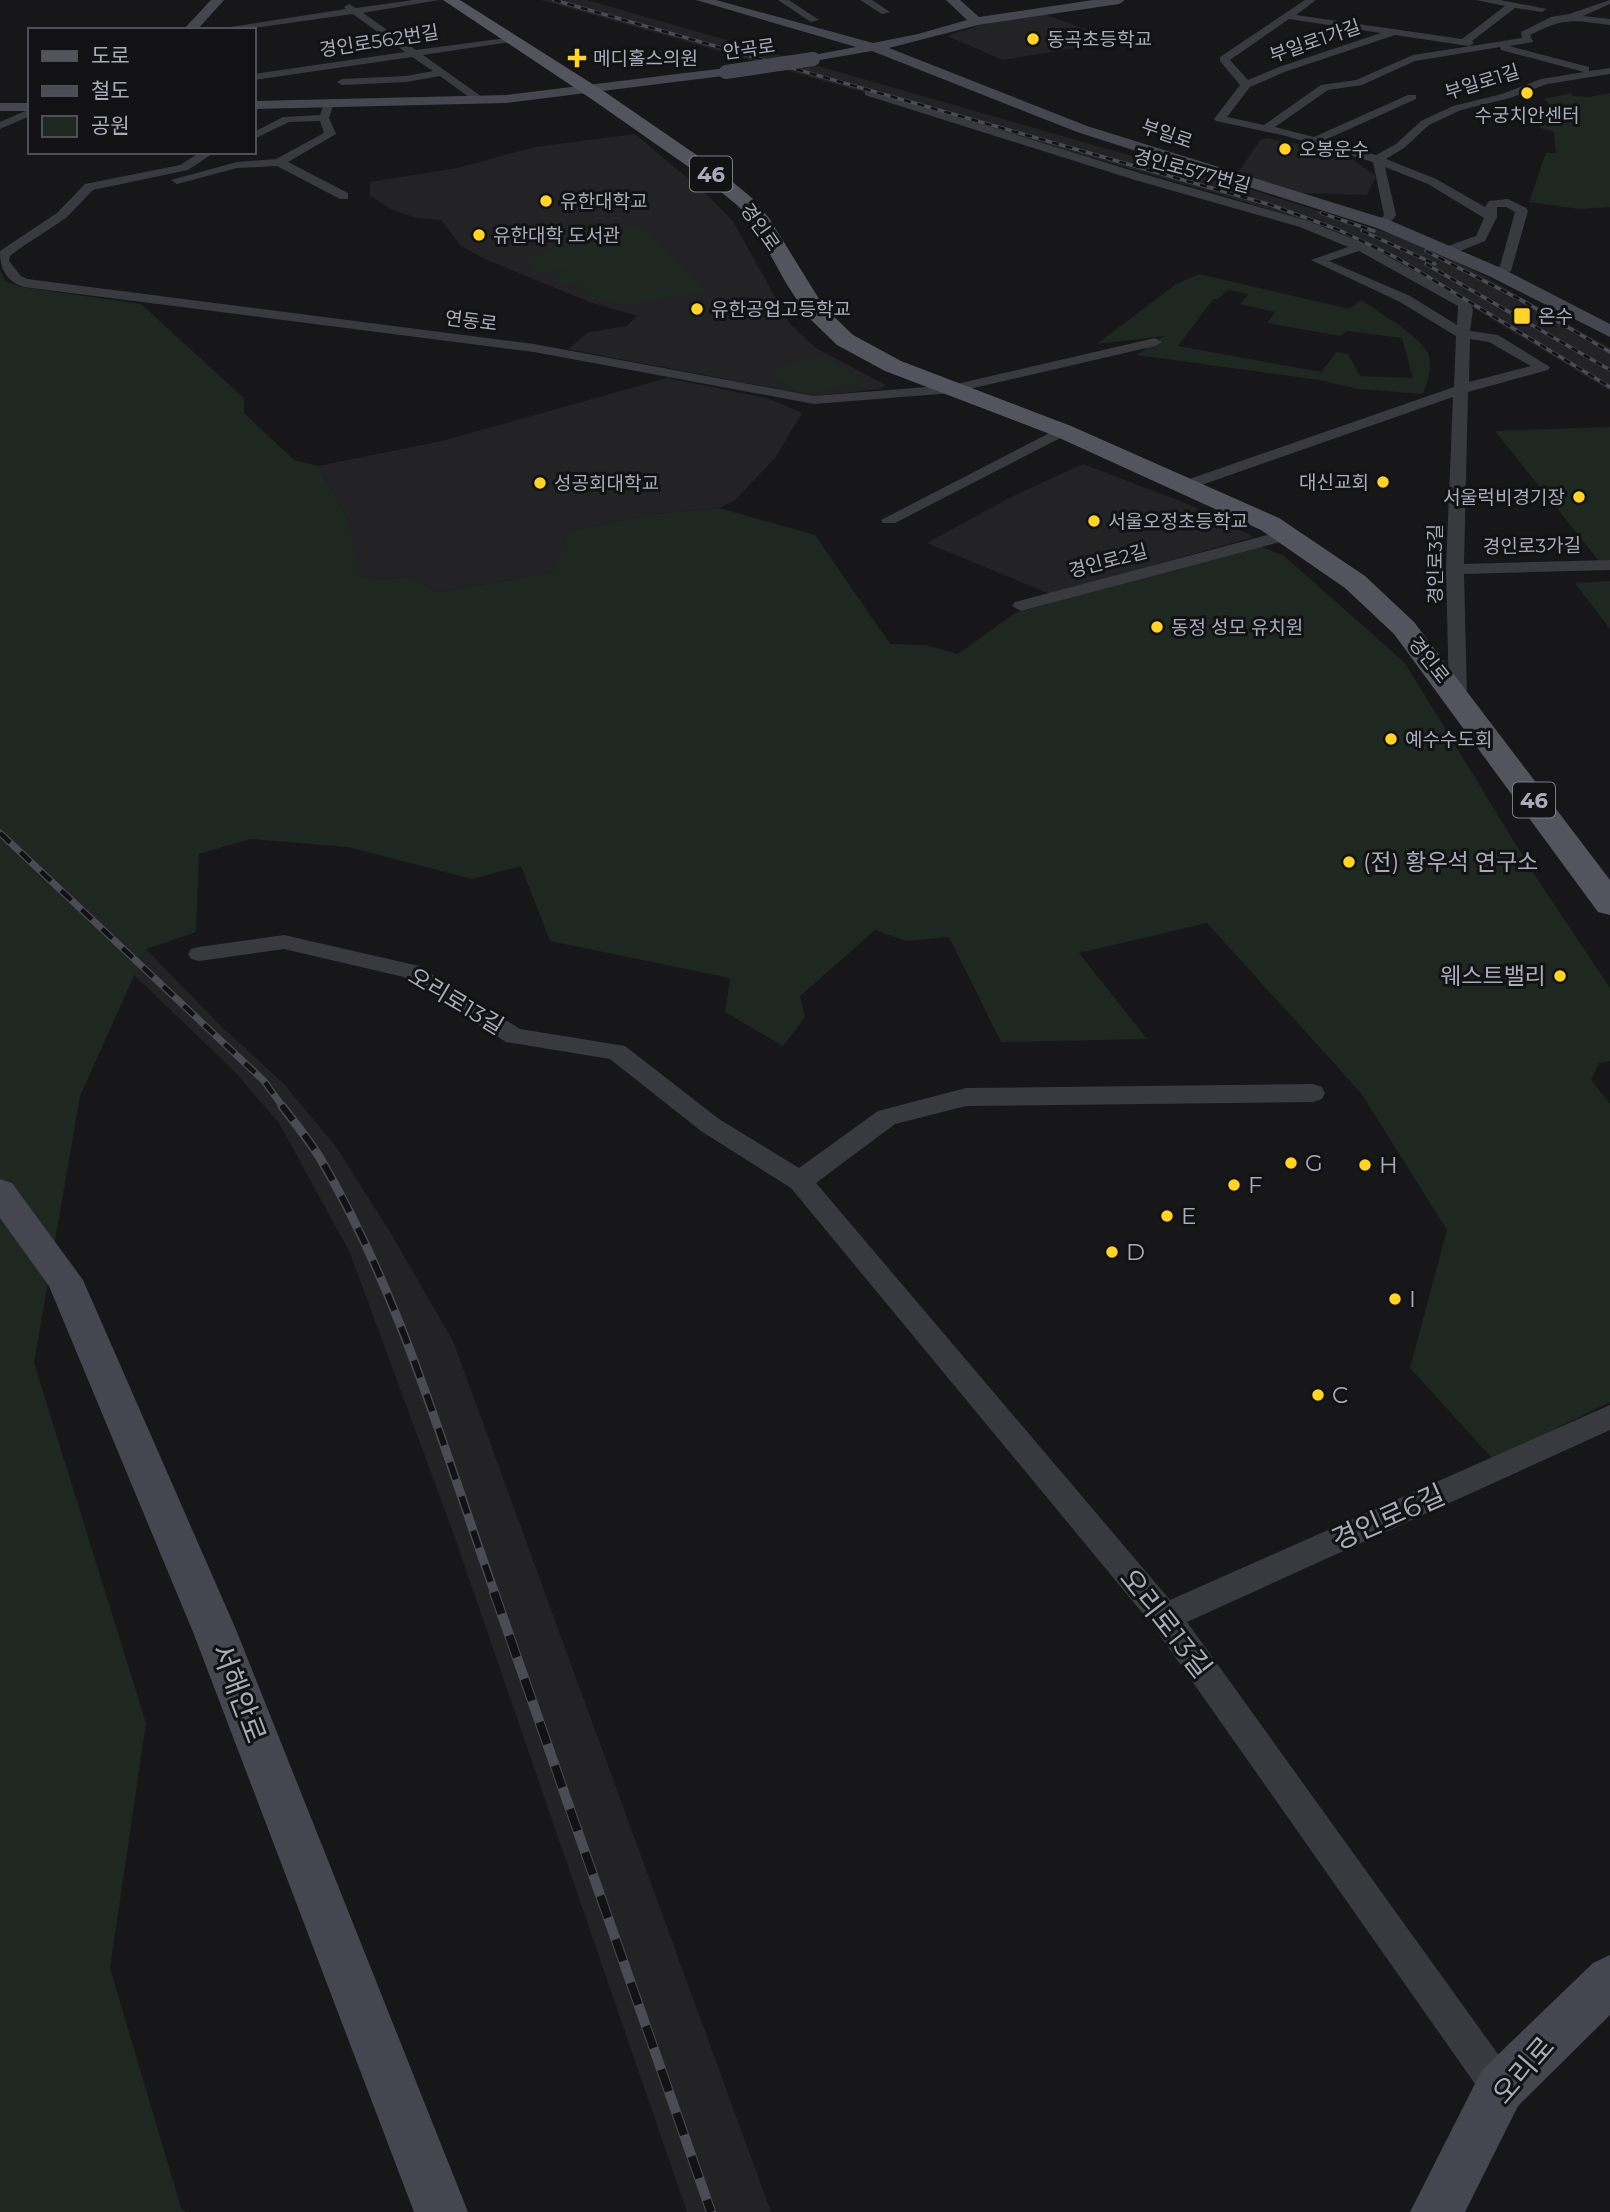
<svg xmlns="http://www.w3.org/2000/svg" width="1610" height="2212" font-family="Montserrat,'Noto Sans KR',sans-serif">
  <rect width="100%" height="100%" fill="#171719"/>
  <g fill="#232326">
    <polygon points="541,0 587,0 1265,194 1397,236 1470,268 1610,348 1610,391 1401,264 1307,222 1226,196"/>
    <polygon points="1044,14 1119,41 1003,60 947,36 981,25"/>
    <polygon points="635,134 703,191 733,221 790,324 816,348 886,385 881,389 816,396 568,349 589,332 627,326 637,316 589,302 485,259 461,246 441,220 416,218 391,209 370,196 370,182 457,168 535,147"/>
    <polygon points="1266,138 1341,152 1376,176 1367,195 1301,193 1233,174 1242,167 1260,140"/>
    <polygon points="667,378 767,398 802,413 775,458 735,500 719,508 644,515 568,532 556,572 437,592 411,577 381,580 359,576 347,517 318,466 442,441"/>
    <polygon points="1083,464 1188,504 1254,537 1050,594 927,543 1007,499"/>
    <polygon points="146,949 220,1025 284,1084 337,1148 390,1232 453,1341 771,2212 687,2212 454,1535 350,1253 279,1123 233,1070 134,975"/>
  </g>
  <g fill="#1e2821" fill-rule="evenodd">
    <polygon points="1572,93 1572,96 1589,97 1610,93 1610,207 1579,209 1529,202 1546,153 1556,153 1554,132 1540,128 1539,112 1559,112 1544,99"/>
    <polygon points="641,226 707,292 625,305 592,299 578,283 561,285 551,274 568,271 544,241"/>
    <polygon points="551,252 566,269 537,273 523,256"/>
    <polygon points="0,269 5,281 21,287 141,304 244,398 244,413 294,460 318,466 347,517 360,576 381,580 411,577 437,592 555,572 568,532 644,515 719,508 815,535 890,644 925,645 958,654 1015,613 1260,546 1284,556 1405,663 1532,871 1610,988 1610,1061 1599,1063 1591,1080 1610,1104 1610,1402 1493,1459 1410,1368 1447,1230 1361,1093 1207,923 1079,953 1147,1039 1001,1042 949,937 906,941 875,930 800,996 805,1017 783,1046 725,1012 730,978 550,941 521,866 472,879 348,847 250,839 199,854 196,932 146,949 80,1096 34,1363 146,1723 110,1968 181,2208 186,2212 0,2212"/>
    <path d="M1199,274L1349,309L1361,300C1378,312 1424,338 1429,356C1432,369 1427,383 1423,394L1358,389L1320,380L1137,355L1164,336L1097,344L1176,284ZM1228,290L1249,294L1240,304L1275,312L1267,323L1340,336L1347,331L1402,338L1413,378L1360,376L1348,354L1337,352L1321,372L1178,346L1213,299H1218Z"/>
    <polygon points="823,356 862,380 816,393 799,392 766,370"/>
    <polygon points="1610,427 1610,562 1600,562 1495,431"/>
    <polygon points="1610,581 1610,629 1575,583"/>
  </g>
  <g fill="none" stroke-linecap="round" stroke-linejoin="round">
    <g fill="#393a40" fill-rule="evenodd">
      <polygon points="413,0 439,0 363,13 416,50 514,37 515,39 510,42 423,55 485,99 485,103 477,103 440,76 406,82 342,85 337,82 342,79 406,76 433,71 412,57 254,80 254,74 405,52 353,14 239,30 211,30 346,9 344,7 349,4 356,8"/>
      <polygon points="778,0 789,0 819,20 811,22"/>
      <polygon points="860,0 872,0 890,12 882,14"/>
      <path d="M1305,0H1316L1296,15L1462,39L1505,6L1476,0H1500L1547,9L1542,12L1515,8L1472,41L1474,43L1469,46L1395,35L1287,71L1250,87L1227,117L1264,125L1321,85L1356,80L1413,55L1522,38L1521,32L1551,17L1569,14L1610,0V4L1583,16L1610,19V25C1571,20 1566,17 1530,35L1533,42L1509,46L1589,67V71L1610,68V74L1547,84L1510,98L1461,110L1429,125L1404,148L1386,159L1436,179L1485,207L1489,201L1508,199L1526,208L1528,211L1511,271L1495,276L1488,272L1500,266L1515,212L1506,207H1497V217L1485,241L1455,253H1445V247L1476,236L1484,218L1428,184L1385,167L1396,215L1387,227H1379L1377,224L1384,215L1373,162L1286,136L1216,121L1214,119L1240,85L1220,61V57ZM1289,19L1381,33L1279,67L1248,80L1230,60ZM1500,47L1501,50L1584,72L1541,79L1502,94L1453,106L1421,121L1396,144L1376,155L1325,140L1416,99V95H1408L1314,137L1275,127L1328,90L1362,85L1415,61Z"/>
      <path d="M865,91H873L1143,174L1308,221L1365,244L1469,301L1473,310L1470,331L1498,335L1550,367L1548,370L1468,392L1464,564L1610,560V570L1464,574L1467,697L1465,701H1451L1449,697L1446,569L1453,397L1193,488L1187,490L1179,485L1181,482L1454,387L1456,336L1400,302L1311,260L1348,247L1300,227L1135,180L865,95ZM1359,251L1458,306L1457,325L1410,296L1329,261ZM1470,339L1489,342L1531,366L1469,382Z"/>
      <polygon points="325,101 334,103 329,118 336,134 288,162 348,193 348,199 340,199 277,166 237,168 177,184 171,180 237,162 276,159 324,133 320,121 289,122 254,139 254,132 283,117 320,115"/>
      <polygon points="30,109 30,116 0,129 0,122"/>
      <path d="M201,152H215L188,170L93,190L66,218L19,249L10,256L9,261L21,276L27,279L534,344L814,396L952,385L1155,338L1162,342L1155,346L952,393L814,404L534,352L24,287C6,281 0,269 0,251L57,213L85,184L180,165Z"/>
      <polygon points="1063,426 1068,428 1071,431 1068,434 895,523 883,523 881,520"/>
      <polygon points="1286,530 1292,531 1294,535 1292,539 1021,611 1012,606 1015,602"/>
      <polygon points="284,935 419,966 520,1029 625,1046 719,1119 799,1168 878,1111 966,1088 1313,1084 1322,1087 1325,1093 1322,1099 1313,1102 966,1106 895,1124 816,1183 1170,1600 1610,1405 1610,1430 1187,1622 1513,2075 1519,2088 1513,2101 1500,2107 1487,2101 1154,1627 791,1188 701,1131 610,1059 506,1042 404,977 284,949 199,961 191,959 188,954 191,949 199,947"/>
    </g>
    <g fill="#45464f" fill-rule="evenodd">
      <polygon points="211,0 224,0 197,30 183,30"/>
      <polygon points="696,0 716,0 873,43 918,34 967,20 946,0 960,0 979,17 1093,0 1125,0 1119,4 978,25 889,48 1087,126 1389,220 1501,268 1610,324 1610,337 1489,276 1377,228 1077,132 872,51 808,62 808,56 856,47"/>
      <polygon points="726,68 733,72 731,75 506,103 254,109 254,101 506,95"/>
      <rect x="0" y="103" width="30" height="8"/>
      <polygon points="0,1179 12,1183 83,1280 237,1632 468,2212 414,2212 193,1632 49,1286 0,1218"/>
      <polygon points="1610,1955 1610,2015 1518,2106 1465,2212 1410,2212 1482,2070 1593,1963"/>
    </g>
    <polygon fill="#53545e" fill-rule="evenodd" points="443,0 460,0 602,90 717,169 752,198 769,218 824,307 853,335 901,361 1071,426 1279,518 1365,576 1414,622 1610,880 1610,915 1598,912 1394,634 1345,588 1261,530 1055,436 885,371 837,345 808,317 786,283 751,220 738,206 703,177 590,98"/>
    <defs>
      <g id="rail-far3">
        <polyline points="554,0 1271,205 1339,230 1397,258 1610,387"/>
        <polyline points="1321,213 1374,231"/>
        <polyline points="1362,231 1435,264"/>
        <polyline points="1426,251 1523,301 1610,352"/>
        <polyline points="1426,264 1610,370"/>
      </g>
      <polyline id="rail-far2" points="0,833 264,1081 283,1107"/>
      <path id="rail-far1" d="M282,1106C295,1123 309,1140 320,1158C400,1293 443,1447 495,1594"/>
      <polyline id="rail" points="494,1592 711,2212"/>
    </defs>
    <use href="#rail-far3" stroke="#4a4b54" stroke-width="3.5"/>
    <use href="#rail-far2" stroke="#4a4b54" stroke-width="7"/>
    <use href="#rail-far1" stroke="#4a4b54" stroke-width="9"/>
    <use href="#rail" stroke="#4a4b54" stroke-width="10"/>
    <use href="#rail-far3" stroke="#121214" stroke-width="2.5" stroke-dasharray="7" stroke-linecap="butt"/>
    <use href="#rail-far2" stroke="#121214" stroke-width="4.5" stroke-dasharray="14" stroke-linecap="butt"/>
    <use href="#rail-far1" stroke="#121214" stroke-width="6" stroke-dasharray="18" stroke-linecap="butt"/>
    <use href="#rail" stroke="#121214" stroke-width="8" stroke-dasharray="23" stroke-linecap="butt"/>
    <polyline stroke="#45464f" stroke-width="14" points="726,72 813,59"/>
  </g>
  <g fill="#ffd329" stroke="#121214" stroke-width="2.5">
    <circle cx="1033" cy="39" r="7"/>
    <path d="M573.5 47.5h7v7h7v7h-7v7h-7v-7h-7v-7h7z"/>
    <circle cx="1527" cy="93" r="7"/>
    <circle cx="1285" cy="149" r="7"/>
    <circle cx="546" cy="201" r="7"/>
    <circle cx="479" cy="235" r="7"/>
    <circle cx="697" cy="309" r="7"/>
    <rect x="1513" y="307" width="18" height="18" rx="3.5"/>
    <circle cx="1383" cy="482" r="7"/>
    <circle cx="540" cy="483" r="7"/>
    <circle cx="1579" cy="497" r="7"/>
    <circle cx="1094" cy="521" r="7"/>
    <circle cx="1157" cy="627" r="7"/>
    <circle cx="1391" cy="739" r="7"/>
    <circle cx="1349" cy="862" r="7"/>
    <circle cx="1560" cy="976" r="7"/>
    <circle cx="1291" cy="1163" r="7"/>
    <circle cx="1365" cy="1165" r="7"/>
    <circle cx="1234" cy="1185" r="7"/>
    <circle cx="1167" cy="1216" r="7"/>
    <circle cx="1112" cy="1252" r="7"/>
    <circle cx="1395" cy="1299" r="7"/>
    <circle cx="1318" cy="1395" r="7"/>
  </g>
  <g text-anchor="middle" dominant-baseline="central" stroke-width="6" stroke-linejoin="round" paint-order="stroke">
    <g font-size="19" fill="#a8abba" stroke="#121214" text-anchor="start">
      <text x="1047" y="39">동곡초등학교</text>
      <text x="593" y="58">메디홀스의원</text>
      <text x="1527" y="115" text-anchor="middle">수궁치안센터</text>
      <text x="1299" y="149">오봉운수</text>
      <text x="560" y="201">유한대학교</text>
      <text x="493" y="235">유한대학 도서관</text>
      <text x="711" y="309">유한공업고등학교</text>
      <text x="1538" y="316">온수</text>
      <text x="1369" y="482" text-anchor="end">대신교회</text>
      <text x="554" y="483">성공회대학교</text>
      <text x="1565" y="497" text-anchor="end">서울럭비경기장</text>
      <text x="1108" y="521">서울오정초등학교</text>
      <text x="1171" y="627">동정 성모 유치원</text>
      <text x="1405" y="739">예수수도회</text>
    </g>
    <g font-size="19" fill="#a8abba" stroke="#121214">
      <text transform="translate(379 41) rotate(-9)">경인로562번길</text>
      <text transform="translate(1315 41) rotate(-19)">부일로1가길</text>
      <text transform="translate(749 49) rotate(-8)">안곡로</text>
      <text transform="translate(1482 82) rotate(-17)">부일로1길</text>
      <text transform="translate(1167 134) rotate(19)">부일로</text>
      <text transform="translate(1192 171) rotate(15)">경인로577번길</text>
      <text transform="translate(760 227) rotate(55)">경인로</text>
      <text transform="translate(471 321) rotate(7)">연동로</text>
      <text transform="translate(1532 546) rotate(-1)">경인로3가길</text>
      <text transform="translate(1108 561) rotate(-15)">경인로2길</text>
      <text transform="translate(1435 564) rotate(-90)">경인로3길</text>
      <text transform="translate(1429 660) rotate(52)">경인로</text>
    </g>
    <g fill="#121214" stroke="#7b7d88" stroke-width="2">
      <rect x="690" y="156.5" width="42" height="35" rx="5"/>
      <rect x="1513" y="782.5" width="42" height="35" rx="5"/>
    </g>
    <g font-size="21" font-weight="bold" fill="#a8abba">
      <text x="711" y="174">46</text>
      <text x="1534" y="800">46</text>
    </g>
    <g font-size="23" fill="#a8abba" stroke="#121214" text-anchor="start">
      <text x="1363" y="862">(전) 황우석 연구소</text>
      <text x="1546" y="976" text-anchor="end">웨스트밸리</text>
      <text x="1305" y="1163">G</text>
      <text x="1379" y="1165">H</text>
      <text x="1248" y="1185">F</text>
      <text x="1181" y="1216">E</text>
      <text x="1126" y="1252">D</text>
      <text x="1409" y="1299">I</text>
      <text x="1332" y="1395">C</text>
    </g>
    <g font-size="23" fill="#a8abba" stroke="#121214">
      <text transform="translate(456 1001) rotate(31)">오리로13길</text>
    </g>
    <g font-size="28" fill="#a8abba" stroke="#121214">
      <text transform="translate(1388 1517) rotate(-24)">경인로6길</text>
      <text transform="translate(1166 1623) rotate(52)">오리로13길</text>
      <text transform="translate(239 1693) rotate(69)">서해안로</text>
      <text transform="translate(1523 2070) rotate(-49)">오리로</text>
    </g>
  </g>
  <rect x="28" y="28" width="228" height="126" fill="#121214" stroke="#4e4f56" stroke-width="2"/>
  <rect x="42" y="51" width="35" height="10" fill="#53545e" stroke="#4e4f56" stroke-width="2"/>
  <text x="91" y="63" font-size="21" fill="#a8abba">도로</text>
  <rect x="42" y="86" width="35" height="10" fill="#4a4b54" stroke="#4e4f56" stroke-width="2"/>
  <text x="91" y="98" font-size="21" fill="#a8abba">철도</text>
  <rect x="42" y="116" width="35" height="21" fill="#1e2821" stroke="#4e4f56" stroke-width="2"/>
  <text x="91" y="133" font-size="21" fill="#a8abba">공원</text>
</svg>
